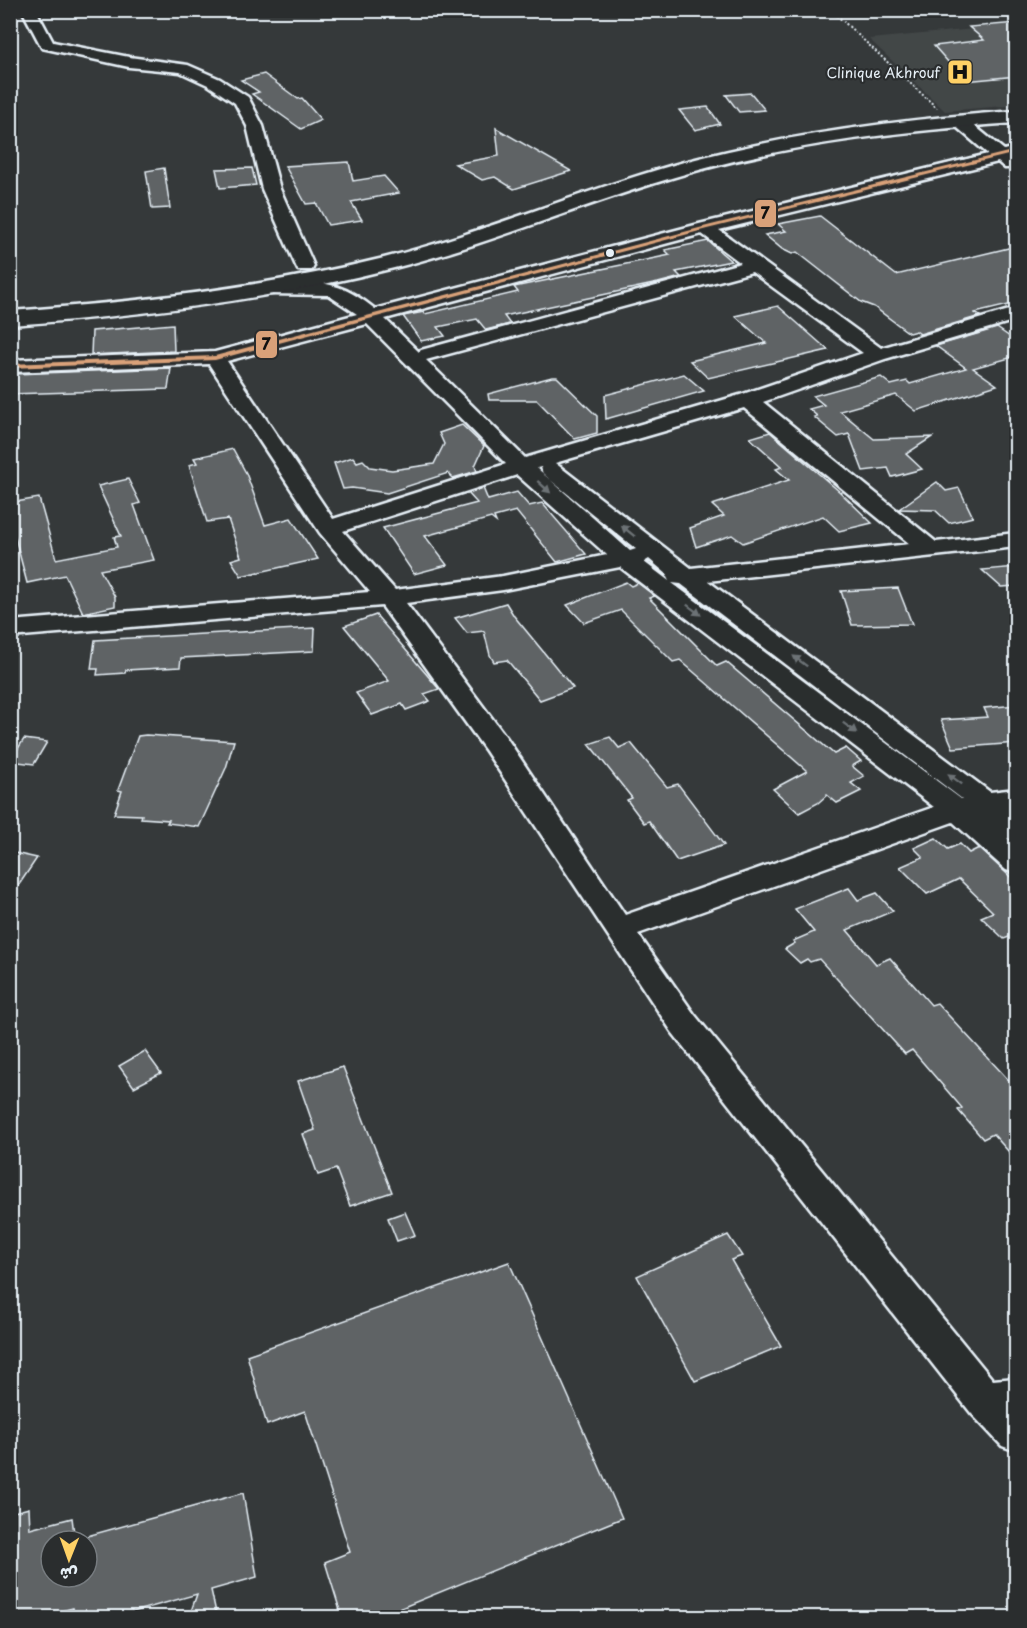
<svg xmlns="http://www.w3.org/2000/svg" width="1027" height="1628" font-family="'Playpen Sans','Playpen Sans Arabic',sans-serif">
  <rect width="100%" height="100%" fill="#35393a"/>
  <filter id="ink" filterUnits="userSpaceOnUse"><feTurbulence type="fractalNoise" baseFrequency=".0167" numOctaves="2"/><feDisplacementMap in="SourceGraphic" scale="12" xChannelSelector="R" yChannelSelector="G"/><feConvolveMatrix kernelMatrix="1 2 1 2 8 2 1 2 1" color-interpolation-filters="sRGB"/></filter>
  <g filter="url(#ink)">
    <polygon fill="#424647" points="1016,25 1016,105 945,111 869,39"/>
    <g fill="#5f6365" stroke="#e8f1f8" stroke-width="1.5">
      <polygon points="1017,23 1017,76 965,81 934,46 984,40 969,27"/>
      <polygon points="264,74 298,99 302,98 321,120 301,129 252,94 259,92 241,80"/>
      <polygon points="751,93 765,110 739,112 726,95"/>
      <polygon points="708,107 720,124 695,130 679,110"/>
      <polygon points="496,128 571,171 514,189 495,177 482,180 455,164 499,156"/>
      <polygon points="349,162 353,181 384,176 399,193 351,202 362,220 328,225 316,203 306,204 285,166"/>
      <polygon points="164,168 170,208 152,209 146,171"/>
      <polygon points="252,168 256,185 220,188 216,169"/>
      <polygon points="820,216 896,275 1017,246 1017,303 975,313 980,316 920,334 916,331 909,333 874,307 861,302 797,252 792,254 782,249 765,235 786,231 778,224"/>
      <polygon points="708,241 731,261 676,272 681,277 658,283 504,316 510,324 486,330 477,319 438,327 445,336 421,341 403,316 424,312 425,314 518,292 514,287 670,255 665,250"/>
      <polygon points="778,306 828,350 708,378 690,361 766,343 735,316"/>
      <polygon points="173,324 174,351 91,355 92,331"/>
      <polygon points="997,328 1017,342 1017,356 973,368 997,385 916,411 896,395 840,411 874,439 932,437 906,454 922,469 892,477 888,468 863,471 849,434 838,437 814,417 817,416 809,409 824,405 813,396 881,377 891,385 907,381 910,384 966,368 936,346"/>
      <polygon points="171,368 168,389 10,394 15,374"/>
      <polygon points="684,374 704,391 606,419 605,395"/>
      <polygon points="552,377 557,377 597,416 597,433 575,439 537,400 489,400 488,394"/>
      <polygon points="462,425 484,446 475,466 477,471 453,478 448,473 387,493 352,488 343,489 334,463 353,457 357,462 363,460 370,467 392,470 434,464 444,444 439,433"/>
      <polygon points="770,432 840,492 872,523 839,531 823,516 743,543 732,535 696,547 690,528 724,516 712,505 789,480 776,469 782,467 750,438"/>
      <polygon points="233,449 246,473 265,525 291,518 318,559 241,576 231,560 241,557 228,519 207,522 189,465 197,463 194,458"/>
      <polygon points="128,479 140,503 134,505 154,560 100,570 115,597 115,606 83,613 65,575 27,583 10,518 10,503 39,498 56,559 117,547 114,537 121,536 98,486"/>
      <polygon points="937,482 946,491 959,488 973,517 949,523 935,510 899,509"/>
      <polygon points="483,488 488,500 517,492 529,506 542,503 586,554 557,562 516,511 494,517 496,522 491,518 425,536 447,565 414,574 383,528 477,503 468,493"/>
      <polygon points="1017,567 1017,586 1001,587 982,570"/>
      <polygon points="626,582 631,586 638,583 655,596 649,598 717,666 726,662 834,754 846,748 861,761 852,766 864,776 851,783 861,791 837,803 827,795 818,803 799,813 773,789 807,771 680,660 673,662 621,610 584,623 567,605"/>
      <polygon points="898,588 912,624 852,625 841,591"/>
      <polygon points="506,603 514,616 573,688 540,700 507,660 494,662 490,655 484,631 467,633 455,618"/>
      <polygon points="376,615 439,689 424,694 430,701 406,710 402,704 372,715 356,693 389,681 344,626"/>
      <polygon points="315,628 314,651 181,658 180,667 126,670 125,673 97,675 98,669 91,669 95,640"/>
      <polygon points="1017,705 1017,743 953,748 941,720 988,717 984,708"/>
      <polygon points="146,735 234,741 226,768 199,827 167,823 169,820 141,818 142,815 114,814 122,791 118,790 138,736"/>
      <polygon points="610,737 619,748 631,743 667,787 678,784 724,845 677,861 649,821 644,823 627,800 632,798 589,744"/>
      <polygon points="24,739 47,742 34,764 10,761"/>
      <polygon points="936,838 948,849 960,844 969,853 979,848 1017,883 1017,934 1004,939 981,917 993,912 959,879 927,894 900,867 923,857 914,848"/>
      <polygon points="10,852 37,858 10,898"/>
      <polygon points="849,888 858,900 877,893 893,911 847,930 876,964 890,958 931,1005 937,1003 1017,1089 1017,1161 993,1134 983,1139 958,1110 962,1108 912,1050 905,1054 819,959 810,962 807,959 800,963 785,949 795,943 793,941 814,932 795,909"/>
      <polygon points="145,1051 161,1073 134,1087 119,1066"/>
      <polygon points="343,1067 392,1192 350,1206 336,1169 318,1175 303,1134 315,1130 298,1081"/>
      <polygon points="405,1212 415,1235 397,1241 388,1218"/>
      <polygon points="728,1235 742,1256 731,1260 781,1346 695,1381 637,1276"/>
      <polygon points="509,1262 622,1518 379,1617 342,1617 325,1562 350,1552 305,1411 267,1425 247,1355"/>
      <polygon points="243,1493 257,1577 211,1590 217,1617 189,1617 197,1594 115,1617 74,1617 73,1608 39,1617 10,1617 10,1513 29,1508 30,1529 72,1518 75,1541 51,1541 51,1577 87,1577 87,1536"/>
    </g>
    <g fill="none" stroke-linecap="round" stroke-linejoin="round">
      <defs>
        <g id="minor">
          <polygon points="22,10 36,10 53,42 129,57 188,65 220,79 248,97 263,126 280,189 314,266 312,270 298,270 296,266 262,189 247,126 235,103 208,85 180,72 129,67 42,48"/>
          <path d="M959,116L965,118L1004,150L1016,147V157L1014,158L1016,160V168H1005L998,162L719,230L881,348L1016,308V320L885,359L763,402L936,542L1016,533V547L708,581L990,792L1016,789V809H1011L1016,814V840L1007,838L1016,846V873L1006,870L953,822L638,934L694,1014L993,1380L1016,1378V1451L1002,1446L971,1413L672,1032L486,751L382,606L10,637V621L370,592L320,533L209,364L10,372V360L215,352L357,314L328,295L270,294L263,292L260,288L263,284C273,282 282,282 292,282C329,281 346,286 375,309L699,224L988,154L953,124L951,121L953,118ZM702,234L741,263L421,350L419,352L385,319ZM752,272L863,353L740,395L525,458L426,360ZM367,324L506,464L333,519L227,361ZM744,408L910,544L691,568L555,463ZM541,467L543,474L636,549L630,551L537,468ZM517,475L607,555L503,576L395,590L343,531ZM649,559L668,575L667,577L669,581L644,562ZM620,567L934,807L625,915L506,737L406,603L503,590ZM672,583L681,584L962,799H961Z"/>
        </g>
        <path id="trunk" d="M1016,111V123C909,130 803,142 699,170C596,198 498,242 394,268C268,300 140,316 10,325V311C136,302 261,288 384,258C486,232 583,190 684,162C793,133 904,119 1016,111Z"/>
      </defs>
      <use href="#minor" stroke="#e8f1f8" stroke-width="5"/>
      <use href="#trunk" stroke="#e8f1f8" stroke-width="5"/>
      <g stroke="#e8f1f8" stroke-width="2" stroke-dasharray="2 2" stroke-linecap="butt">
        <polyline points="727,10 746,15 775,10"/>
        <polyline points="831,10 937,108"/>
      </g>
      <use href="#minor" fill="#2a2d2e" fill-rule="evenodd"/>
      <use href="#trunk" fill="#2a2d2e" fill-rule="evenodd"/>
      <defs>
        <polygon id="bus-1" points="1016,150 1016,153 707,229 215,360 10,368 10,364 215,356 703,227"/>
      </defs>
      <use href="#bus-1" stroke="#2a2d2e" stroke-width="5"/>
      <use href="#bus-1" fill="#d9a179" fill-rule="evenodd"/>
    </g>
    <defs><path id="oneway-solid" d="M-6-.8H1V-3.2L6.5 0L1 3.2V.8H-6Z" transform="scale(1.5)"/></defs>
    <g fill="#6c7275">
      <use href="#oneway-solid" transform="translate(544 487) rotate(42)"/>
      <use href="#oneway-solid" transform="translate(628 531) rotate(-141)"/>
      <use href="#oneway-solid" transform="translate(694 610) rotate(37)"/>
      <use href="#oneway-solid" transform="translate(800 661) rotate(-143)"/>
      <use href="#oneway-solid" transform="translate(850 728) rotate(37)"/>
      <use href="#oneway-solid" transform="translate(955 779) rotate(-143)"/>
    </g>
  </g>
  <defs>
    <symbol id="hospital-square" viewBox="-11 -11 22 22"><rect x="-9" y="-9" width="18" height="18" rx="4" fill="#ffd166" stroke="#2a2d2e"/><path d="M-5-5h3v3.5h4V-5h3V5h-3V1.5h-4V5h-3Z" fill="#111"/></symbol>
  </defs>
  <g fill-rule="evenodd">
    <use href="#hospital-square" x="945" y="57" width="30" height="30"/>
  </g>
  <circle fill="#e8f1f8" stroke="#2a2d2e" stroke-width="2" cx="610" cy="253" r="5"/>
  <g text-anchor="middle" dominant-baseline="central" stroke-width="4.5" stroke-linejoin="round" paint-order="stroke">
    <g font-size="14" fill="#e8f1f8" stroke="#2a2d2e" text-anchor="end">
      <text x="940" y="72">Clinique Akhrouf</text>
    </g>
  </g>
  <g stroke="#2a2d2e" stroke-width="2">
    <rect x="754" y="199" width="23" height="29" rx="6" fill="#d9a179"/>
    <rect x="255" y="330" width="23" height="29" rx="6" fill="#d9a179"/>
  </g>
  <g font-size="16" text-anchor="middle" font-weight="bold" fill="#111">
    <text x="765" y="219">7</text>
    <text x="266" y="350">7</text>
  </g>
  <rect width="1027" height="1628" fill="none" stroke="#2a2d2e" stroke-width="36"/>
  <rect x="18" y="18" width="991" height="1592" fill="none" stroke="#e8f1f8" stroke-width="2" filter="url(#ink)"/>
  <g transform="translate(69 1559) rotate(181)"><circle r="28" fill="#2a2d2e" stroke="#767b7f" stroke-width="1.5"/>
  <path d="M0-4.5L10 22L0 15L-10 22Z" fill="#ffd166"/>
  <text y="-9" font-size="16" font-weight="bold" text-anchor="middle" fill="#e8f1f8">ش</text>
  </g>
</svg>
